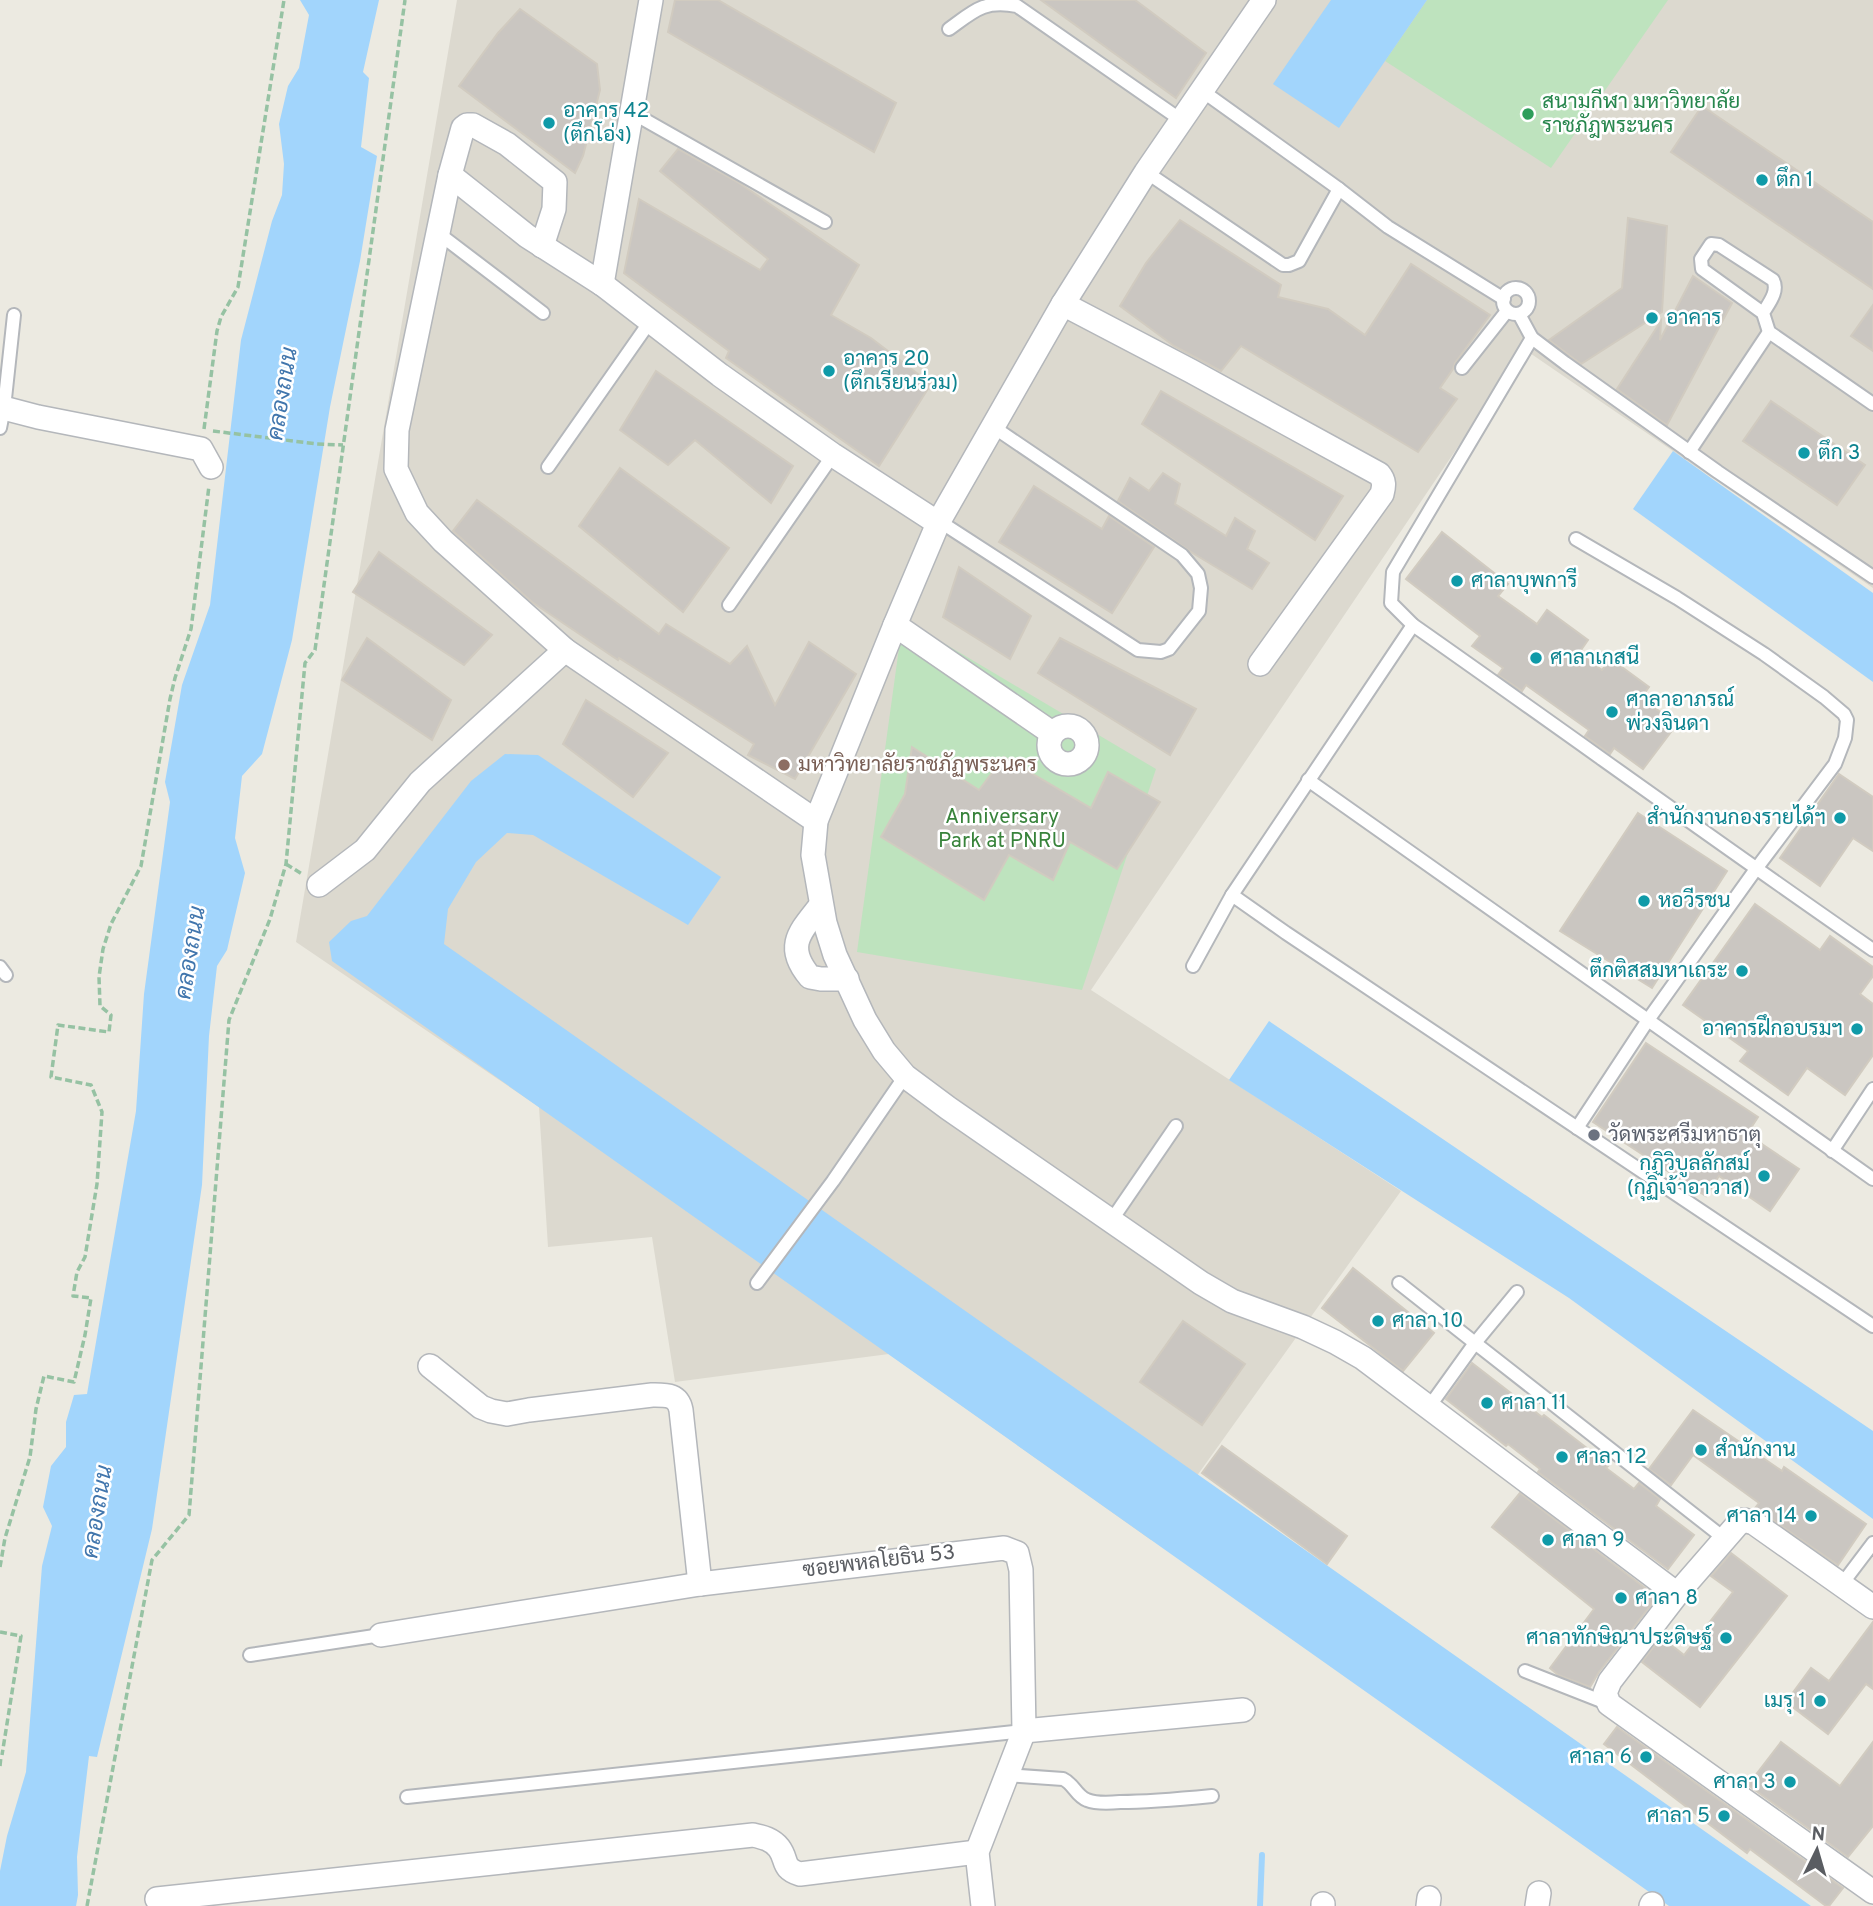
<svg xmlns="http://www.w3.org/2000/svg" width="1873" height="1906" font-family="Overpass,Sarabun,sans-serif">
  <rect width="100%" height="100%" fill="#eceae1"/>
  <polygon fill="#dcd9cf" points="457,0 1873,0 1873,588 1524,349 1091,990 1401,1191 1151,1540 889,1354 675,1382 652,1237 548,1247 539,1107 296,942"/>
  <g fill="#bee3be">
    <polygon points="1427,0 1668,0 1551,168 1385,61"/>
    <polygon points="903,619 1156,769 1082,990 857,952"/>
  </g>
  <g fill="#a2d5fc">
    <polygon points="300,0 379,0 363,72 369,78 361,147 377,156 360,261 330,407 292,640 262,754 242,776 235,838 245,873 227,950 217,966 209,1036 202,1185 152,1529 97,1757 89,1756 77,1857 78,1895 76,1906 0,1906 0,1871 7,1836 26,1772 42,1566 52,1526 43,1507 51,1466 66,1447 66,1422 74,1395 87,1394 136,1111 144,994 170,802 165,782 182,685 210,605 241,340 272,221 282,195 284,164 279,124 288,86 299,68 309,15"/>
    <polygon points="1331,0 1427,0 1339,128 1273,84"/>
    <polygon points="1673,451 1873,593 1873,682 1633,509"/>
    <polygon points="505,754 538,755 721,877 688,925 533,835 507,833 476,862 448,909 444,944 1811,1906 1669,1906 332,961 329,942 351,921 367,916 471,781"/>
    <polygon points="1269,1021 1873,1431 1873,1519 1569,1298 1229,1080"/>
  </g>
  <g fill="none" stroke-linecap="round" stroke-linejoin="round">
    <polyline stroke="#a2d5fc" stroke-width="6" points="1260,1906 1262,1855"/>
  </g>
  <g fill="#cac6c1" stroke="#d1cbc0" stroke-width="2">
    <polygon points="675,0 718,0 896,103 874,152 668,32"/>
    <polygon points="1041,0 1135,0 1206,53 1176,98"/>
    <polygon points="520,9 597,64 600,90 583,156 575,173 459,86 498,33"/>
    <polygon points="1702,106 1873,222 1873,289 1671,152"/>
    <polygon points="678,149 739,183 859,265 831,315 871,338 931,384 879,466 726,358 729,351 624,273 639,199 760,270 768,259 660,171"/>
    <polygon points="1628,218 1667,226 1662,312 1581,364 1549,340 1622,288"/>
    <polygon points="1180,220 1281,285 1278,297 1328,309 1365,335 1411,264 1490,315 1455,363 1453,369 1440,388 1457,399 1418,452 1241,346 1221,371 1174,346 1120,306 1146,263"/>
    <polygon points="1693,276 1732,303 1667,425 1617,389 1661,321 1660,340"/>
    <polygon points="1873,305 1873,351 1851,336"/>
    <polygon points="656,371 793,466 771,503 695,440 668,465 620,430"/>
    <polygon points="1161,391 1343,496 1315,540 1142,424"/>
    <polygon points="1771,401 1865,465 1837,505 1743,441"/>
    <polygon points="620,468 729,548 683,612 579,526"/>
    <polygon points="1163,473 1180,484 1175,504 1226,536 1235,518 1255,531 1247,549 1269,563 1252,589 1191,552 1118,501 1130,478 1149,491"/>
    <polygon points="1034,486 1102,529 1109,516 1154,547 1112,613 999,542"/>
    <polygon points="477,500 659,634 666,624 730,664 747,646 775,705 809,642 856,674 795,779 748,755 754,744 619,658 618,660 532,602 453,531"/>
    <polygon points="1442,532 1508,584 1498,596 1537,624 1547,610 1588,640 1579,653 1602,670 1611,659 1649,687 1641,698 1677,724 1643,769 1614,748 1610,754 1585,736 1589,730 1526,685 1522,691 1498,675 1503,668 1472,646 1480,636 1406,579"/>
    <polygon points="379,552 492,635 464,665 353,592"/>
    <polygon points="959,567 1031,616 1010,659 943,617"/>
    <polygon points="367,638 451,700 432,740 342,680"/>
    <polygon points="1060,638 1196,709 1170,755 1038,673"/>
    <polygon points="586,700 668,753 633,797 563,744"/>
    <polygon points="912,747 979,790 1004,757 1091,808 1108,772 1160,802 1117,869 1070,842 1053,880 1009,855 984,900 881,837 905,794"/>
    <polygon points="1839,774 1873,797 1873,851 1853,838 1820,886 1780,858"/>
    <polygon points="1638,813 1727,871 1652,988 1560,931"/>
    <polygon points="1755,904 1820,950 1830,936 1873,967 1873,976 1860,994 1873,1004 1873,1055 1845,1095 1807,1068 1788,1095 1740,1061 1748,1051 1683,1005"/>
    <polygon points="1646,1043 1758,1117 1747,1134 1799,1169 1770,1211 1719,1176 1706,1196 1593,1122"/>
    <polygon points="1353,1268 1434,1333 1403,1371 1322,1308"/>
    <polygon points="1183,1321 1245,1364 1202,1425 1140,1382"/>
    <polygon points="1472,1363 1542,1417 1544,1415 1609,1465 1606,1468 1634,1489 1639,1483 1660,1499 1656,1506 1694,1535 1668,1569 1538,1472 1540,1469 1508,1444 1506,1446 1446,1399"/>
    <polygon points="1693,1410 1782,1471 1784,1467 1866,1524 1838,1565 1755,1508 1759,1503 1693,1455 1671,1485 1649,1469"/>
    <polygon points="1222,1446 1347,1536 1327,1564 1202,1473"/>
    <polygon points="1520,1493 1657,1597 1599,1672 1590,1687 1558,1675 1550,1668 1594,1609 1492,1527"/>
    <polygon points="1731,1553 1787,1596 1700,1707 1642,1662 1661,1637 1684,1655 1733,1592 1711,1576"/>
    <polygon points="1873,1622 1873,1689 1866,1684 1828,1734 1786,1702 1811,1668 1829,1681"/>
    <polygon points="1617,1727 1843,1888 1829,1906 1826,1906 1750,1849 1747,1853 1604,1744"/>
    <polygon points="1781,1742 1840,1786 1873,1742 1873,1826 1848,1857 1748,1785"/>
  </g>
  <g fill="none" stroke-linecap="round" stroke-linejoin="round">
    <defs>
      <g id="lane">
        <path d="M949,29C975,10 984,0 1017,6L1181,120"/>
        <polyline points="1201,90 1339,189 1388,227 1504,299"/>
        <polyline points="631,112 825,222"/>
        <polyline points="1146,172 1283,265 1289,265 1299,261 1339,189"/>
        <polyline points="438,233 543,313"/>
        <circle cx="1516" cy="301" r="13"/>
        <path d="M1763,313L1702,269L1701,259L1711,244L1719,245L1773,280C1779,291 1769,303 1763,313L1769,332L1873,404"/>
        <polyline points="1519,314 1532,338 1565,363 1718,472 1873,577"/>
        <path d="M1532,338L1393,572L1391,603L1413,625C1567,733 1718,843 1873,950"/>
        <polyline points="1462,368 1507,311"/>
        <polyline points="0,428 4,408 14,315"/>
        <polyline points="1689,452 1769,332"/>
        <polyline points="548,467 651,320"/>
        <polyline points="939,521 1138,650 1161,652 1169,649 1199,611 1201,588 1198,574 1182,555 992,426"/>
        <polyline points="1576,539 1677,598 1764,654 1824,697 1844,714 1847,720 1845,738 1835,764 1756,869 1648,1020 1577,1128"/>
        <polyline points="729,605 833,455"/>
        <polyline points="1308,780 1873,1179"/>
        <polyline points="1232,895 1286,933 1873,1326"/>
        <polyline points="1193,966 1232,895 1413,625"/>
        <polyline points="0,967 6,975"/>
        <polyline points="1832,1151 1873,1089"/>
        <polyline points="1111,1221 1176,1126"/>
        <polyline points="757,1283 833,1181 905,1076"/>
        <polyline points="1399,1283 1475,1343 1517,1292"/>
        <polyline points="1429,1407 1475,1343 1725,1539"/>
        <polyline points="1842,1584 1873,1543"/>
        <polyline points="250,1655 381,1635"/>
        <polyline points="1525,1671 1609,1704"/>
        <path d="M1007,1775L1063,1779C1074,1784 1076,1796 1087,1800C1097,1804 1110,1803 1120,1802C1150,1802 1181,1799 1212,1796"/>
        <polyline points="407,1797 1024,1731"/>
      </g>
      <g id="street">
        <polyline points="1264,0 1146,172 1063,304 939,521 895,625 816,821 813,855 825,923 835,955 865,1020 884,1051 905,1076 948,1108 1201,1283 1232,1301 1303,1327 1335,1342 1363,1358 1677,1594"/>
        <polyline points="450,175 527,236 602,284 720,375 833,455 938,523"/>
        <polyline points="542,246 554,209 555,182 507,144 473,125 467,125 463,128 450,175 397,430 396,469 417,513 443,541 565,650 816,821"/>
        <polyline points="602,284 651,0"/>
        <path d="M1063,304L1191,371L1379,474C1385,481 1384,486 1382,494L1260,664"/>
        <polyline points="0,407 38,417 201,449 211,467"/>
        <polyline points="895,625 1052,733"/>
        <circle cx="1068" cy="745" r="19"/>
        <polyline points="319,885 365,850 420,782 565,650"/>
        <path d="M821,905C800,932 784,946 810,977L821,979H847"/>
        <path d="M430,1366L481,1407L491,1411L507,1414L529,1410L652,1395C666,1395 678,1394 681,1410L700,1584"/>
        <polyline points="1873,1607 1754,1523 1744,1520 1737,1525 1677,1594 1610,1681 1605,1693 1609,1704 1873,1892"/>
        <polyline points="381,1635 700,1584 1004,1548 1017,1553 1021,1570 1024,1731 977,1852 983,1906"/>
        <polyline points="1024,1731 1243,1710"/>
        <path d="M157,1899L753,1835C762,1837 772,1839 779,1848C788,1860 781,1868 800,1874L977,1852"/>
        <polyline points="1323,1906 1323,1904"/>
        <polyline points="1428,1906 1429,1898"/>
        <polyline points="1537,1906 1539,1893"/>
        <polyline points="1651,1906 1652,1904"/>
      </g>
    </defs>
    <use href="#lane" stroke="#b4b7bb" stroke-width="16"/>
    <use href="#street" stroke="#b4b7bb" stroke-width="26"/>
    <g stroke="#96c2a3" stroke-width="3.5" stroke-dasharray="7 3.5" stroke-linecap="butt">
      <polyline points="204,429 217,331 221,317 238,287 284,0"/>
      <polyline points="213,431 317,444 343,445"/>
      <polyline points="286,864 302,874"/>
      <polyline points="0,1567 5,1538 30,1457 36,1409 44,1376 74,1382 85,1335 91,1298 73,1296 77,1272 85,1257 97,1184 102,1112 91,1085 51,1077 58,1025 109,1032 111,1015 100,1006 99,977 103,949 111,924 141,866 170,699 175,678 191,629 209,486"/>
      <polyline points="0,1632 21,1636 2,1755"/>
      <polyline points="0,1766 1,1756"/>
      <polyline points="87,1906 152,1560 189,1515 229,1020 270,919 286,864 305,663 315,650 405,0"/>
    </g>
    <use href="#lane" stroke="#fff" stroke-width="12"/>
    <use href="#street" stroke="#fff" stroke-width="23"/>
  </g>
  <circle fill="#2e9e5b" stroke="#fff" stroke-width="2.5" cx="1528" cy="114" r="7"/>
  <g fill="#0f9aa8" stroke="#fff" stroke-width="2.5">
    <circle cx="549" cy="123" r="7"/>
    <circle cx="1762" cy="180" r="7"/>
    <circle cx="1652" cy="318" r="7"/>
    <circle cx="829" cy="371" r="7"/>
    <circle cx="1804" cy="453" r="7"/>
    <circle cx="1457" cy="581" r="7"/>
    <circle cx="1536" cy="658" r="7"/>
    <circle cx="1612" cy="712" r="7"/>
    <circle cx="1840" cy="818" r="7"/>
    <circle cx="1644" cy="901" r="7"/>
    <circle cx="1742" cy="971" r="7"/>
    <circle cx="1857" cy="1029" r="7"/>
    <circle cx="1764" cy="1176" r="7"/>
    <circle cx="1378" cy="1321" r="7"/>
    <circle cx="1487" cy="1403" r="7"/>
    <circle cx="1701" cy="1450" r="7"/>
    <circle cx="1562" cy="1457" r="7"/>
    <circle cx="1811" cy="1516" r="7"/>
    <circle cx="1548" cy="1540" r="7"/>
    <circle cx="1621" cy="1598" r="7"/>
    <circle cx="1726" cy="1638" r="7"/>
    <circle cx="1820" cy="1701" r="7"/>
    <circle cx="1646" cy="1757" r="7"/>
    <circle cx="1790" cy="1782" r="7"/>
    <circle cx="1724" cy="1816" r="7"/>
  </g>
  <circle fill="#8d6e63" stroke="#fff" stroke-width="2.5" cx="784" cy="765" r="7"/>
  <circle fill="#6b7280" stroke="#fff" stroke-width="2.5" cx="1594" cy="1135" r="7"/>
  <g text-anchor="middle" dominant-baseline="central" stroke-width="5" stroke-linejoin="round" paint-order="stroke">
    <g font-size="21" fill="#27864d" stroke="#fff" text-anchor="start">
      <text x="1542" y="102">สนามกีฬา มหาวิทยาลัย<tspan x="1542" dy="24">ราชภัฎพระนคร</tspan></text>
    </g>
    <g font-size="21" fill="#0d838f" stroke="#fff" text-anchor="start">
      <text x="563" y="111">อาคาร 42<tspan x="563" dy="24">(ตึกโอ่ง)</tspan></text>
      <text x="1776" y="180">ตึก 1</text>
      <text x="1666" y="318">อาคาร</text>
      <text x="843" y="359">อาคาร 20<tspan x="843" dy="24">(ตึกเรียนร่วม)</tspan></text>
      <text x="1818" y="453">ตึก 3</text>
      <text x="1471" y="581">ศาลาบุพการี</text>
      <text x="1550" y="658">ศาลาเกสนี</text>
      <text x="1626" y="700">ศาลาอาภรณ์<tspan x="1626" dy="24">พ่วงจินดา</tspan></text>
      <text x="1826" y="818" text-anchor="end">สำนักงานกองรายได้ฯ</text>
      <text x="1658" y="901">หอวีรชน</text>
      <text x="1728" y="971" text-anchor="end">ตึกติสสมหาเถระ</text>
      <text x="1843" y="1029" text-anchor="end">อาคารฝึกอบรมฯ</text>
      <text x="1750" y="1164" text-anchor="end">กุฏิวิบูลลักสม์<tspan x="1750" dy="24">(กุฏิเจ้าอาวาส)</tspan></text>
      <text x="1392" y="1321">ศาลา 10</text>
      <text x="1501" y="1403">ศาลา 11</text>
      <text x="1715" y="1450">สำนักงาน</text>
      <text x="1576" y="1457">ศาลา 12</text>
      <text x="1797" y="1516" text-anchor="end">ศาลา 14</text>
      <text x="1562" y="1540">ศาลา 9</text>
      <text x="1635" y="1598">ศาลา 8</text>
      <text x="1712" y="1638" text-anchor="end">ศาลาทักษิณาประดิษฐ์</text>
      <text x="1806" y="1701" text-anchor="end">เมรุ 1</text>
      <text x="1632" y="1757" text-anchor="end">ศาลา 6</text>
      <text x="1776" y="1782" text-anchor="end">ศาลา 3</text>
      <text x="1710" y="1816" text-anchor="end">ศาลา 5</text>
    </g>
    <g font-size="21" fill="#785e54" stroke="#fff" text-anchor="start">
      <text x="798" y="765">มหาวิทยาลัยราชภัฏพระนคร</text>
    </g>
    <g font-size="21" fill="#38833b" stroke="#fff">
      <text x="1002" y="817">Anniversary<tspan x="1002" dy="24">Park at PNRU</tspan></text>
    </g>
    <g font-size="21" fill="#5b616d" stroke="#fff" text-anchor="start">
      <text x="1608" y="1135">วัดพระศรีมหาธาตุ</text>
    </g>
    <g font-size="21" fill="#5a5d62" stroke="#fff">
      <text transform="translate(879 1562) rotate(-7)">ซอยพหลโยธิน 53</text>
    </g>
    <g font-size="23" font-style="italic" fill="#4176ad" stroke="#fff">
      <text transform="translate(284 394) rotate(-81)">คลองถนน</text>
      <text transform="translate(192 953) rotate(-81)">คลองถนน</text>
      <text transform="translate(99 1512) rotate(-81)">คลองถนน</text>
    </g>
  </g>
  <g transform="translate(1817 1850) rotate(5)" stroke="#ffffff" stroke-width="5" paint-order="stroke">
  <path d="M0-5L12 26L0 18L-12 26Z" fill="#5a5d62"/>
  <text y="-10" font-size="19" font-weight="bold" text-anchor="middle" fill="#5a5d62">N</text>
  </g>
</svg>
